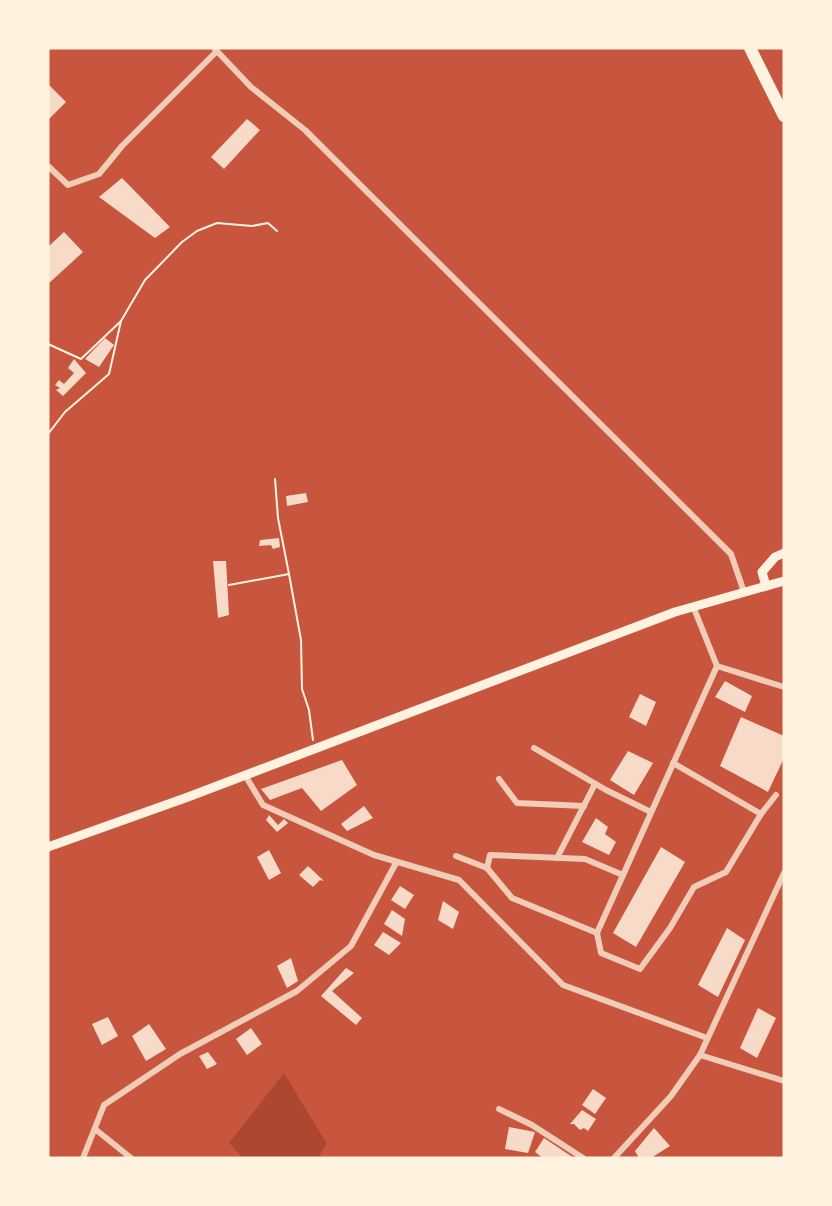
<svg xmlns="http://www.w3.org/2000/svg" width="832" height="1206" font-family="Quicksand,sans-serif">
  <rect width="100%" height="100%" fill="#c8553d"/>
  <polygon fill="#ae4732" points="284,1073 327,1144 318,1158 243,1158 229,1143"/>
  <g fill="#f7dbc8">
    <polygon points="48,84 66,102 48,120"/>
    <polygon points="247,119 260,130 224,169 211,157"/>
    <polygon points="122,178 170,227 155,238 99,197"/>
    <polygon points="64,232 83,252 48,284 48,247"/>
    <polygon points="105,338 114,345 99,367 85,359"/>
    <polygon points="74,359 86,373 63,396 56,390 60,388 55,385 59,380 64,384 74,373 68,368"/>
    <polygon points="306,493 308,502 287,506 286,496"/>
    <polygon points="279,538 280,547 273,549 271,545 259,546 260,540"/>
    <polygon points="213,561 226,561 229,615 218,618"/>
    <polygon points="725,681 752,696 745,712 715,697"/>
    <polygon points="640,694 656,702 646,726 629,717"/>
    <polygon points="741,717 784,736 784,758 768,792 720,766"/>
    <polygon points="628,751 653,763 634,795 610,780"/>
    <polygon points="342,760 357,785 321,811 302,788 270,800 261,789"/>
    <polygon points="364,806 373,818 347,831 341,824"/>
    <polygon points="269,815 278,825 284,819 288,823 277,832 266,820"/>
    <polygon points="596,818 608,827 605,834 616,842 609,855 582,842"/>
    <polygon points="661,847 685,862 636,947 613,933"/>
    <polygon points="269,850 281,873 269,880 257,857"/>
    <polygon points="308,866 324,881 320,880 313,887 299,875"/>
    <polygon points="400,886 414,895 405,909 391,900"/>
    <polygon points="443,901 459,912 453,929 438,920"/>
    <polygon points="392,910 405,919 402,936 384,924"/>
    <polygon points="727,928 745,940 718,997 698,985"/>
    <polygon points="383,932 401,943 389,955 374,945"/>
    <polygon points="291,958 298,981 287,988 277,966"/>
    <polygon points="346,968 354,973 332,991 362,1018 356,1025 321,996"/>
    <polygon points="758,1008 776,1018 757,1058 740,1048"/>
    <polygon points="108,1017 118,1036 102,1045 92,1024"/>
    <polygon points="149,1024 166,1049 146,1061 132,1036"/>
    <polygon points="251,1028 262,1044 247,1055 236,1039"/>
    <polygon points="208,1052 217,1064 207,1069 199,1056"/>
    <polygon points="593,1089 606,1098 595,1114 582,1105"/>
    <polygon points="582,1110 596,1119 588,1131 584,1128 580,1130 574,1124 570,1124"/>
    <polygon points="509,1127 535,1132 528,1153 505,1149"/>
    <polygon points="654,1128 670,1146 651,1158 639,1158 635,1151"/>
    <polygon points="544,1138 574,1158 543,1158 535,1152"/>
  </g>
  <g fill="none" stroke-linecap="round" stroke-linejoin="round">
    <g stroke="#fff3e0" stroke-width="2">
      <polyline points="48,344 81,359 121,321"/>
      <polyline points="48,434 65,412 109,374 121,321 145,280 182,242 197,231 217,223 252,226 268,223 277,231"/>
      <polyline points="275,479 278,518 289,574"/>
      <polyline points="229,585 289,574 301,640 302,689 309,710 313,740"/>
    </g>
    <g stroke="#f1ccb7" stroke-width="6">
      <polyline points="214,48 251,87 305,130 731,554 744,592"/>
      <polyline points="48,166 68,185 99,174 122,146 217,51"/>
      <polyline points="693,606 717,666 784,687"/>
      <polyline points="534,748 606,790 651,812"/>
      <polyline points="673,763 761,814 776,795"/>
      <polyline points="245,775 263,805 374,855 459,880 563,985 707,1038"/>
      <polyline points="499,779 517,803 584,806"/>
      <polyline points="456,856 487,868 512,898 597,933 717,666"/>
      <polyline points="557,858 595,784"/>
      <polyline points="487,868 490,855 585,859 623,875"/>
      <polyline points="597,933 601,953 640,969 670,928 694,887 726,872 761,814"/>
      <polyline points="700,1055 784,1081"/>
      <polyline points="499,1109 532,1125 583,1158"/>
      <polyline points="95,1129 131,1158"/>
      <polyline points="83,1158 104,1105 180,1054 297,991 351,946 396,863"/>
      <polyline points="614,1158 671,1096 700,1055 784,873"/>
    </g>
    <g stroke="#fff3e0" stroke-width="9">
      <polyline points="766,586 762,572 775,557 784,553"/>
      <polyline points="48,847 188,797 675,612 784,581"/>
    </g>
    <polyline stroke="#fff3e0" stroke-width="12" points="750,48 784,116"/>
  </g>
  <rect width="832" height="1206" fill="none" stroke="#fff3e0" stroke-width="99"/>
</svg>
